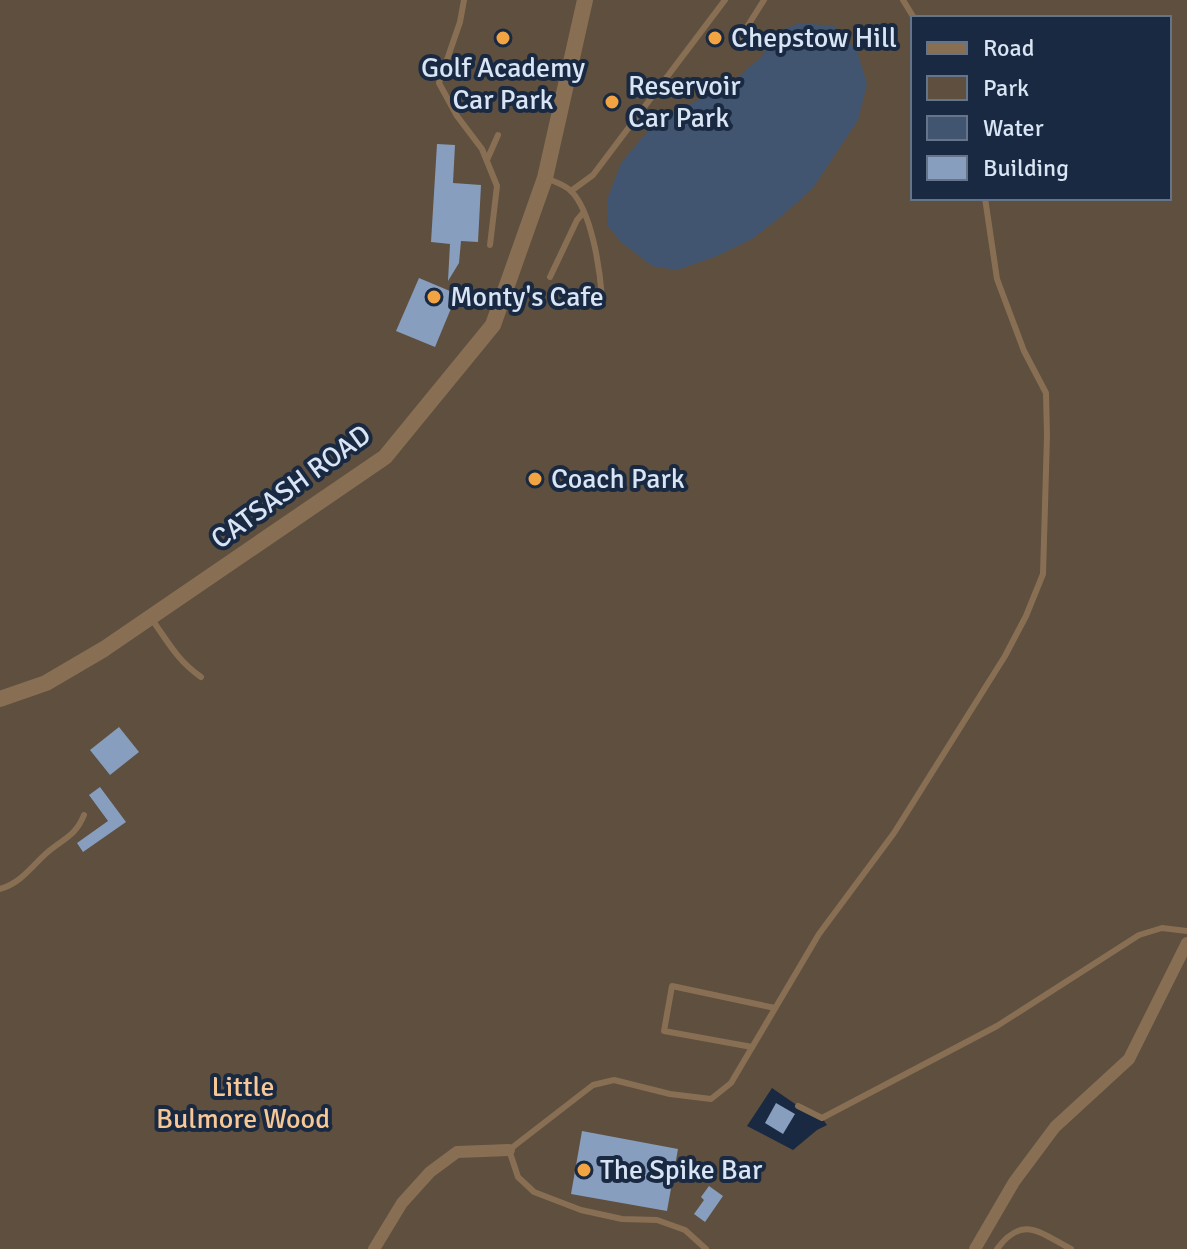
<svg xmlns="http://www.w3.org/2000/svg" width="1187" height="1249" font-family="Signika,sans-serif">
  <rect width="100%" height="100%" fill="#192941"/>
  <path fill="#5e4f3f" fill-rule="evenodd" d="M0,0H1187V1249H0ZM913,18H1169V198H913ZM772,1088L798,1106L822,1118L827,1125L817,1130L793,1150L747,1126Z"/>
  <polygon fill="#415571" points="800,23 834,26 857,51 867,84 858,120 813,188 783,215 752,239 717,256 677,270 652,266 621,242 608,226 607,200 621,163 647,132 677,111 735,80 762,56 776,32"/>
  <g fill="#879ebe">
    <polygon points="437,144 455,145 453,183 481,185 478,242 461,241 459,263 448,281 450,244 431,242"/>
    <polygon points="419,278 457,294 435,347 396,331"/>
    <polygon points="119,727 139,752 110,775 90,750"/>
    <polygon points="100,787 126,822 83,852 77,843 108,821 89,795"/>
    <polygon points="776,1103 795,1114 783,1134 765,1123"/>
    <polygon points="582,1131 678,1149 667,1211 571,1194"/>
    <polygon points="709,1186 723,1196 705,1222 694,1214 704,1200 701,1197"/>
  </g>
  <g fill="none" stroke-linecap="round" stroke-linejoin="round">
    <g stroke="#886f54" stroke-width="6">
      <polyline points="464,0 460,22 439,83 457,116 482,149 497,186 490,245"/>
      <polyline points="903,0 914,18"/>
      <polyline points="740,38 764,0"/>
      <polyline points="443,71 462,75"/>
      <polyline points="487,160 498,135"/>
      <path d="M548,179C556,182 565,185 571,191C592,212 600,270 602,298"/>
      <polyline points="571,191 593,175 725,0"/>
      <polyline points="550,277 577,220 583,213"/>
      <path d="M151,618C168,642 177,660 201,677"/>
      <path d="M0,889C23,882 32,865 49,851C65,838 76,835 84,815"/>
      <polyline points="752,1047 664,1031 672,986 775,1008"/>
      <polyline points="798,1106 822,1118 997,1026 1139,935 1162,928 1187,931"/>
      <polyline points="706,1249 685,1230 657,1220 622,1219 581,1210 534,1192 518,1177 509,1150 593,1085 614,1080 670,1094 711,1099 731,1083 819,934 894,833 1005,656 1026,616 1043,574 1047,436 1046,393 1024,351 997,279 985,198"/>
      <path d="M997,1249C1023,1214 1040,1233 1071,1249"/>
    </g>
    <g stroke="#886f54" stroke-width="12">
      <polyline points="374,1249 402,1203 430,1172 457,1152 509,1150"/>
      <polyline points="975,1249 1014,1182 1055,1127 1129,1059 1187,943"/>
    </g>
    <polyline stroke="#886f54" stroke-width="16" points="0,699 46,683 104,649 385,457 493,325 545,178 585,0"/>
  </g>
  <g fill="#f3a442" stroke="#192941" stroke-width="3">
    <circle cx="503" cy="38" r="8"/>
    <circle cx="715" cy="38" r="8"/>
    <circle cx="612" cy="102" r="8"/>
    <circle cx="434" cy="297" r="8"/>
    <circle cx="535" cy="479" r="8"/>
    <circle cx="584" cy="1170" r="8"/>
  </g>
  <g text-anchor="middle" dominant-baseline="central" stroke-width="8" stroke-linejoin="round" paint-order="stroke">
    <g font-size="28" fill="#d9e4f4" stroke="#192941" text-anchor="start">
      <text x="731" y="38">Chepstow Hill</text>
      <text x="503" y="68" text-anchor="middle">Golf Academy<tspan x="503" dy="32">Car Park</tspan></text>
      <text x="628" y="86">Reservoir<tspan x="628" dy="32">Car Park</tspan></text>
      <text x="450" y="297">Monty's Cafe</text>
      <text x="551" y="479">Coach Park</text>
      <text x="600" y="1170">The Spike Bar</text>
    </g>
    <g font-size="28" fill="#d9e4f4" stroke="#192941">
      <text transform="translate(291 487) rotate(-36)">CATSASH ROAD</text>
    </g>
    <g font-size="28" fill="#f7c896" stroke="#192941">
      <text x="243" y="1087">Little<tspan x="243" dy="32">Bulmore Wood</tspan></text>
    </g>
  </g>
  <rect x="911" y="16" width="260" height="184" fill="#192941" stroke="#667489" stroke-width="2"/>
  <rect x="927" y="42" width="40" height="12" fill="#886f54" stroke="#667489" stroke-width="2"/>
  <text x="983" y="56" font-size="24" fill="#d9e4f4">Road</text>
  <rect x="927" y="76" width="40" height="24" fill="#5e4f3f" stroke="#667489" stroke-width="2"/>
  <text x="983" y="96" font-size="24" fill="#d9e4f4">Park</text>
  <rect x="927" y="116" width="40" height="24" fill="#415571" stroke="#667489" stroke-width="2"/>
  <text x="983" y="136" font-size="24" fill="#d9e4f4">Water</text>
  <rect x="927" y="156" width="40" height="24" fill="#879ebe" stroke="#667489" stroke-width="2"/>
  <text x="983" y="176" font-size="24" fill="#d9e4f4">Building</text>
</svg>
